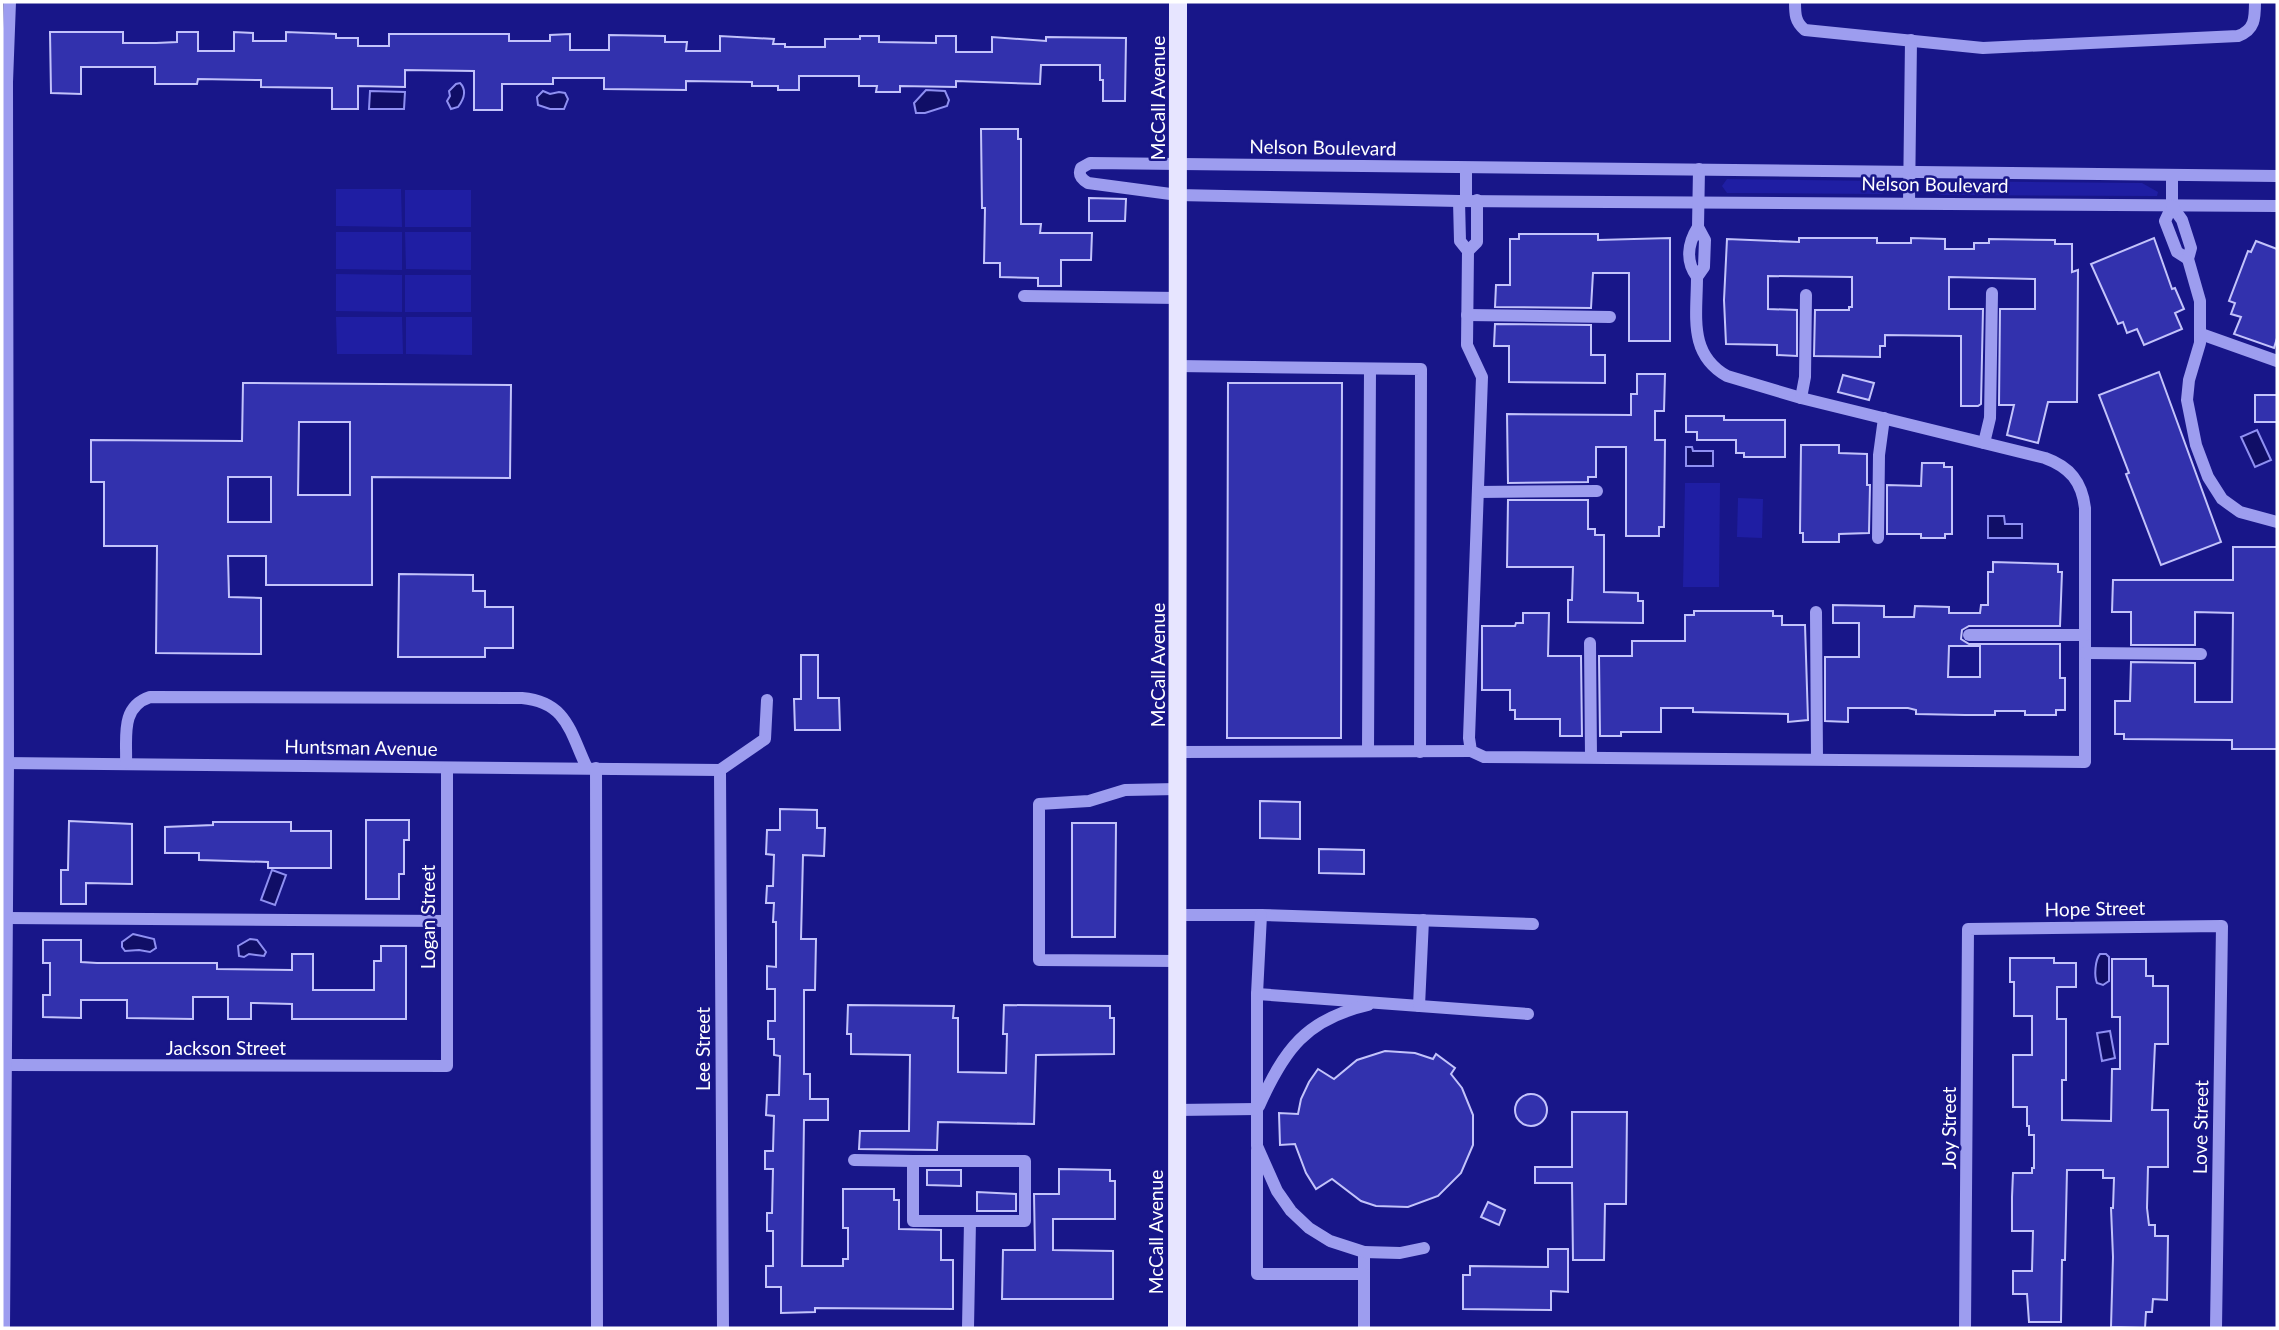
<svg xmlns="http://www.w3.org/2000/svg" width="2279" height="1330" font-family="Lato,sans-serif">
  <rect width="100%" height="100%" fill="#181689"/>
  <g fill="#1f1ea3">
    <polygon points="1727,179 1882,181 1888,187 1882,194 1727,193 1722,186"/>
    <polygon points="1938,181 2142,183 2158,192 2157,196 1941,195 1935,193 1933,188"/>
    <polygon points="336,189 401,189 402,227 336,226"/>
    <rect x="405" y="190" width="66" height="37"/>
    <polygon points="336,232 402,232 402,270 336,269"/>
    <polygon points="405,232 471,232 471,270 406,269"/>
    <polygon points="336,274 402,275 402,312 336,311"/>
    <rect x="405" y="275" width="66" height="37"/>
    <polygon points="336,317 402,317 403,354 337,354"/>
    <polygon points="406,317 472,317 472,355 406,354"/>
    <polygon points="1685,483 1720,483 1719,587 1683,587"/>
    <polygon points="1738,498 1763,499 1762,538 1737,537"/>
  </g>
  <g fill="#100e66" stroke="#8f90f2" stroke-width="2">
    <path d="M460,83C467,90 464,99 458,107L451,109L447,101L450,96L449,91L456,84Z"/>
    <polygon points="926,90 945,91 949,100 947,106 925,113 916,113 914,103"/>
    <polygon points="370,91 405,92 404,109 369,109"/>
    <polygon points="543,91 550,94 559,92 565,93 568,99 564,109 550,109 538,105 537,97"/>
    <polygon points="2257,430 2271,460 2255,467 2241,437"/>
    <polygon points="1686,447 1692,447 1693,451 1713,451 1713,466 1686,466"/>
    <polygon points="1988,516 2004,516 2005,524 2022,524 2022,538 1988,538"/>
    <polygon points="272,870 286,875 275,905 261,900"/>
    <polygon points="133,934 154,939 156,948 150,952 139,950 125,951 122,947 122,942"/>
    <polygon points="250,939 257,940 266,952 264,956 249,954 244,957 239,956 238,946"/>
    <path d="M2100,954H2106L2109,957V981L2103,985L2097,983C2094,976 2095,960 2100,954Z"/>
    <polygon points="2110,1031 2115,1058 2102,1061 2097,1033"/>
  </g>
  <g fill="#3231ad" stroke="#c3c3fb" stroke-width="2" fill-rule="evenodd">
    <polygon points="50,32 123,32 123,43 156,43 177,42 177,32 198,32 198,51 234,51 234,32 253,33 253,41 286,41 286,32 336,34 336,38 358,38 358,46 389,46 389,34 509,34 509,41 550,41 550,35 570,34 570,50 609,50 609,35 665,36 665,42 687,42 686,51 720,51 720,36 774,39 773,44 785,44 785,47 825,47 825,39 860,39 860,36 879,36 879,42 936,43 936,36 956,36 956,52 992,52 992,37 1046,41 1046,37 1126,38 1125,101 1103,101 1103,80 1100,80 1100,65 1041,65 1040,84 956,81 956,87 900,86 900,92 876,92 877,86 859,86 859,76 799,76 799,90 778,90 778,86 752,86 752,82 686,81 686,90 604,89 604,78 553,78 553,84 502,84 502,110 474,110 474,71 405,70 405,87 358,86 358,109 332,109 332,88 261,87 261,80 198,79 197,84 155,84 155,67 81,67 81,94 51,93"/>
    <polygon points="981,129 1018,129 1018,139 1021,139 1021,224 1041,224 1040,233 1092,233 1091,260 1061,260 1061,286 1038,286 1038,278 1000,277 1000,263 984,263 985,208 982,208"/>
    <polygon points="1089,198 1126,199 1125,221 1089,221"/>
    <polygon points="1519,234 1598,234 1598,240 1670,238 1670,341 1629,341 1629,273 1593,273 1591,308 1495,307 1496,285 1510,285 1510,239 1519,239"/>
    <polygon points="1799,238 1877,238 1877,243 1911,243 1911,238 1945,239 1945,249 1974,249 1974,243 1989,243 1989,239 2055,240 2055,244 2072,244 2072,272 2078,270 2077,402 2048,402 2038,443 2007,435 2014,405 1999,405 2000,309 2035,309 2035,279 1949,277 1949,309 1983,309 1981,404 1978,406 1961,406 1961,336 1885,335 1885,346 1880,346 1880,357 1814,356 1815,310 1849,310 1849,307 1852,307 1852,277 1768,276 1768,309 1797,310 1797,356 1777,355 1777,345 1726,344 1724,300 1727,239 1799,242"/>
    <polygon points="2154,238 2172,289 2175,288 2184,309 2175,313 2182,329 2144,345 2137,329 2127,333 2123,322 2118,324 2091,264"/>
    <polygon points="2256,241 2277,249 2277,338 2274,348 2234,334 2241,317 2231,314 2235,303 2229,301 2248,251 2251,252"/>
    <polygon points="1495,324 1591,325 1591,355 1605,355 1605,383 1509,382 1509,346 1494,346"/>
    <polygon points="2159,372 2221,542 2161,565 2126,474 2129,473 2099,395"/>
    <polygon points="1637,374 1665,374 1664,411 1655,411 1655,440 1665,440 1664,527 1659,527 1659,536 1626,536 1626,447 1596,447 1596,477 1588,477 1588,482 1508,483 1507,414 1631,415 1631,394 1637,394"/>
    <polygon points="1843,375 1874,383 1869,400 1838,392"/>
    <path d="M243,383L511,385L510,478L372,477V585H266V556H228L229,597L261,598V654L156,653L157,546H104V482H91V440L242,441ZM299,422H350V495H298ZM228,477H271V522H228Z"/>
    <polygon points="1228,383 1342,383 1341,738 1227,738"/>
    <rect x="2255" y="395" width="22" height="27"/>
    <polygon points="1686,416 1724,416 1724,420 1785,420 1785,457 1744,457 1744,453 1736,453 1736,440 1697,440 1697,432 1686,432"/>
    <polygon points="1801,445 1839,445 1839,453 1867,454 1867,485 1870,485 1869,533 1839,534 1839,542 1803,542 1803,533 1800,533"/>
    <polygon points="1922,463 1944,463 1944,467 1952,467 1952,534 1945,534 1945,538 1921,538 1921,534 1887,534 1887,485 1921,486"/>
    <polygon points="1508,500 1588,500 1588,529 1595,529 1595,535 1604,535 1604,592 1638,593 1638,601 1643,601 1643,623 1568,622 1568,600 1572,600 1573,567 1507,567"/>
    <polygon points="2233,547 2277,547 2277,749 2232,749 2232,740 2124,739 2124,734 2115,734 2115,701 2130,701 2131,662 2195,663 2195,702 2232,702 2233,613 2195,612 2195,645 2131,645 2131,612 2112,612 2113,580 2233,580"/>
    <path d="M1993,562L2058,564V572H2062L2060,626H1969L1962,630L1961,639L1969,644H2060V678H2065V710H2056V715H2025V711H1995V715H1965L1916,714V710L1908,708H1848V722L1825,721V657H1859V623H1833V605L1884,606V617H1914L1915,606L1949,607V613H1980L1981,605H1988V572H1993ZM1949,646H1980V677H1948Z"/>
    <polygon points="399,574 473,575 473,591 485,591 485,607 513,607 513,648 485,648 485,657 398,657"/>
    <polygon points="1694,611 1773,611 1773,616 1782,616 1782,625 1805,625 1808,720 1788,722 1788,714 1693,712 1693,708 1661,708 1661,732 1621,732 1621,736 1600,736 1599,656 1632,656 1632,641 1685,641 1685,615 1694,615"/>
    <polygon points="1523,613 1549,613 1548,656 1581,656 1582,736 1560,736 1560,719 1515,719 1515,710 1510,710 1510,690 1482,690 1482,626 1515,626 1516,623 1523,623"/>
    <polygon points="801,655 818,655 818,698 839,698 840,730 795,730 794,699 801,699"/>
    <polygon points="1260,801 1300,802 1300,839 1260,838"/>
    <polygon points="780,809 817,810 817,828 825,828 824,856 803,855 801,939 816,939 815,990 804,990 804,1074 810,1074 810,1099 828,1099 828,1120 804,1120 802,1266 843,1266 843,1259 848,1259 848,1228 843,1228 843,1189 894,1189 894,1200 899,1200 899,1229 941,1230 941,1260 953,1260 953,1309 815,1308 815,1312 781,1313 781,1287 766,1287 766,1266 773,1266 773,1231 767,1231 767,1213 772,1213 773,1169 765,1169 765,1151 773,1151 774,1116 766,1115 767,1095 779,1095 780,1056 774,1055 774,1039 768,1039 768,1021 775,1021 775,989 767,989 767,966 776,967 776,922 773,922 774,903 766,903 767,886 773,886 774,855 766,854 767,830 780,830"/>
    <polygon points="366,820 409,820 409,840 404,840 404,874 399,874 399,899 366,899"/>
    <polygon points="69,821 132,824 132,884 86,883 86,904 61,904 61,870 68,870"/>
    <polygon points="213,822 291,822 291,831 331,831 331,868 268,868 268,862 199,860 199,853 165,853 165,827 213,825"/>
    <polygon points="1072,823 1116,823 1115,937 1072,937"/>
    <polygon points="1319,849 1364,850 1364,874 1319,873"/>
    <polygon points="43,940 81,940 81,962 97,963 217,963 217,969 292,970 292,954 313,954 313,990 374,990 374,961 381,961 381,946 406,946 406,1019 292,1019 292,1004 251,1003 251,1019 228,1019 228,997 193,997 193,1019 127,1018 127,1000 81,1000 81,1018 43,1017 43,995 50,995 50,963 43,963"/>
    <polygon points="2010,958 2054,958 2054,963 2076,963 2076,987 2057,987 2057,1019 2066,1019 2066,1080 2062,1080 2062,1120 2111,1121 2112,1069 2120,1069 2120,1017 2112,1017 2112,959 2146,959 2146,976 2153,976 2153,986 2168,986 2168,1044 2155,1044 2152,1110 2168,1110 2168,1167 2148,1167 2147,1208 2149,1225 2155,1225 2155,1236 2168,1236 2167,1300 2153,1299 2152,1312 2146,1312 2145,1328 2111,1327 2113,1257 2111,1208 2113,1208 2114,1178 2103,1178 2103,1170 2067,1170 2065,1260 2062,1260 2061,1322 2029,1322 2027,1294 2013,1294 2013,1271 2032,1271 2033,1231 2012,1231 2012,1197 2013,1173 2032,1173 2032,1168 2034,1168 2034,1135 2029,1135 2029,1126 2027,1126 2027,1107 2013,1107 2013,1055 2032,1055 2032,1016 2014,1016 2014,982 2010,982"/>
    <polygon points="848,1005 954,1006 953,1018 958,1018 958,1072 1006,1073 1007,1034 1003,1034 1004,1005 1110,1006 1110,1018 1114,1018 1114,1054 1036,1055 1034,1124 938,1122 937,1150 859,1149 860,1131 909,1131 910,1055 851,1054 851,1034 847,1034"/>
    <polygon points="1385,1051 1415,1053 1433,1059 1436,1054 1455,1068 1451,1074 1462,1088 1473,1115 1473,1145 1461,1173 1438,1196 1408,1207 1376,1206 1361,1201 1332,1179 1316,1189 1306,1173 1295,1144 1280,1145 1279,1113 1298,1114 1301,1099 1309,1082 1318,1069 1334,1079 1357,1060"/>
    <circle cx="1531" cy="1110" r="16"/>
    <polygon points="1572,1112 1627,1112 1626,1204 1605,1204 1604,1260 1573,1260 1572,1183 1535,1183 1535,1167 1572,1167"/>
    <polygon points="1059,1169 1110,1170 1110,1181 1115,1181 1115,1219 1053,1219 1053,1250 1113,1251 1113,1299 1002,1299 1003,1250 1035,1250 1034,1194 1059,1194"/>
    <polygon points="927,1170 961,1170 961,1186 927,1185"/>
    <polygon points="977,1192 1016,1194 1016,1211 977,1211"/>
    <polygon points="1488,1202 1505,1210 1499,1225 1481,1217"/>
    <polygon points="1548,1249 1568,1249 1568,1292 1551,1291 1551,1310 1463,1309 1463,1275 1470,1275 1470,1266 1548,1267"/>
  </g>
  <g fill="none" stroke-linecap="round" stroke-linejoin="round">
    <g stroke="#9d9def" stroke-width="12">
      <path d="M1795,2C1795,14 1795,22 1805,30L1983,48L2238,36C2255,30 2255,18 2255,2"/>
      <polyline points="2172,175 2172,206 2165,221 2177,252 2188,259"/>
      <path d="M2277,176L1090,163L1081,168C1078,175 1081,179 1088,183L1178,195L1459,201L2277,206"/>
      <path d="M1459,201L1460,241L1468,251L1467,345L1482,377L1469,738L1471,751L1484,757L2085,762V508C2082,482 2070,467 2045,458L1801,398L1727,376C1688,354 1697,316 1697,277"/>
      <polyline points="1466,201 1466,168"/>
      <polyline points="1909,203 1911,40"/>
      <polyline points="2172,206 2182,220 2191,248 2188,259 2200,301 2200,343 2189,380 2187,400 2196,445 2208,477 2222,499 2240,512 2277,522"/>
      <path d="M1698,227C1688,243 1685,261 1697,277L1704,267L1705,240L1698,227L1699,169"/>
      <polyline points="1468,251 1477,242 1477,200"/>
      <polyline points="1024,296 1178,298"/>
      <polyline points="1467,315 1610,317"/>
      <polyline points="2201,334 2277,361"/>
      <polyline points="1177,366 1421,369 1420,752"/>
      <polyline points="1801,398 1805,377 1806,295"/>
      <polyline points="1984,443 1990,418 1992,293"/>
      <polyline points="1478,492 1597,491"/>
      <polyline points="1878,538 1879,455 1884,418"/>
      <polyline points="1816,612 1817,759"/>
      <polyline points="1969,635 2085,635"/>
      <polyline points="1590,643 1591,757"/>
      <polyline points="2085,653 2201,654"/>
      <polyline points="1368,751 1370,369"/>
      <polyline points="1178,752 1471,751"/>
      <polyline points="2,763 720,770"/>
      <path d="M126,763C127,737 120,707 150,697L522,698C567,702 570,732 587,768"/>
      <polyline points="596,768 597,1328"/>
      <polyline points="720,770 723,1328"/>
      <polyline points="720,770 765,739 767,700"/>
      <polyline points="1177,915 1261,915 1533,924"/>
      <polyline points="1261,915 1257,994 1257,1146 1277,1191 1291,1211 1309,1228 1330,1241 1364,1252 1364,1328"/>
      <polyline points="6,918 446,921"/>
      <polyline points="1176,961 1039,960 1039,804 1089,801 1125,790 1177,789"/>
      <polyline points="1257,994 1528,1014"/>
      <polyline points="1419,1006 1423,920"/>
      <polyline points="5,1065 447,1066 447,768"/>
      <path d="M1259,1106C1284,1050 1306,1019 1368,1005"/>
      <polyline points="1176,1110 1257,1109"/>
      <polyline points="1257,1150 1257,1274 1364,1274"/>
      <polyline points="854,1160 913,1161"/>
      <rect x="913" y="1161" width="112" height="60"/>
      <polyline points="1364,1252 1400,1253 1424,1248"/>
      <polyline points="4,1328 8,763 7,82 10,2"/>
      <polyline points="968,1328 970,1221"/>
      <polyline points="1965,1328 1968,929 2222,926 2216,1328"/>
    </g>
    <polyline stroke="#e7e5ff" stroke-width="18" points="1177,1328 1178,2"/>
  </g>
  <g text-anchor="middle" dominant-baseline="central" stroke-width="5" stroke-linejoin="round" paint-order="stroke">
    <g font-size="19" fill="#fff" stroke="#181689">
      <text transform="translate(1157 98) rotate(-90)">McCall Avenue</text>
      <text transform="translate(1323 147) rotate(1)">Nelson Boulevard</text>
      <text transform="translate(1935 184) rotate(1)">Nelson Boulevard</text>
      <text transform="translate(1157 665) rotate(-90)">McCall Avenue</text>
      <text transform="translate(361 747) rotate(1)">Huntsman Avenue</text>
      <text transform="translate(2095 908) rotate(-1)">Hope Street</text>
      <text transform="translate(427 917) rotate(-90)">Logan Street</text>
      <text x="226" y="1047">Jackson Street</text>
      <text transform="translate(702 1049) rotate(-90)">Lee Street</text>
      <text transform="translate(2200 1127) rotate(-89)">Love Street</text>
      <text transform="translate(1948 1128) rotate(-90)">Joy Street</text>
      <text transform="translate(1155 1232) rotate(-90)">McCall Avenue</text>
    </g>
  </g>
  <rect width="2279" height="1330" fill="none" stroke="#ffffff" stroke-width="7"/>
</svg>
